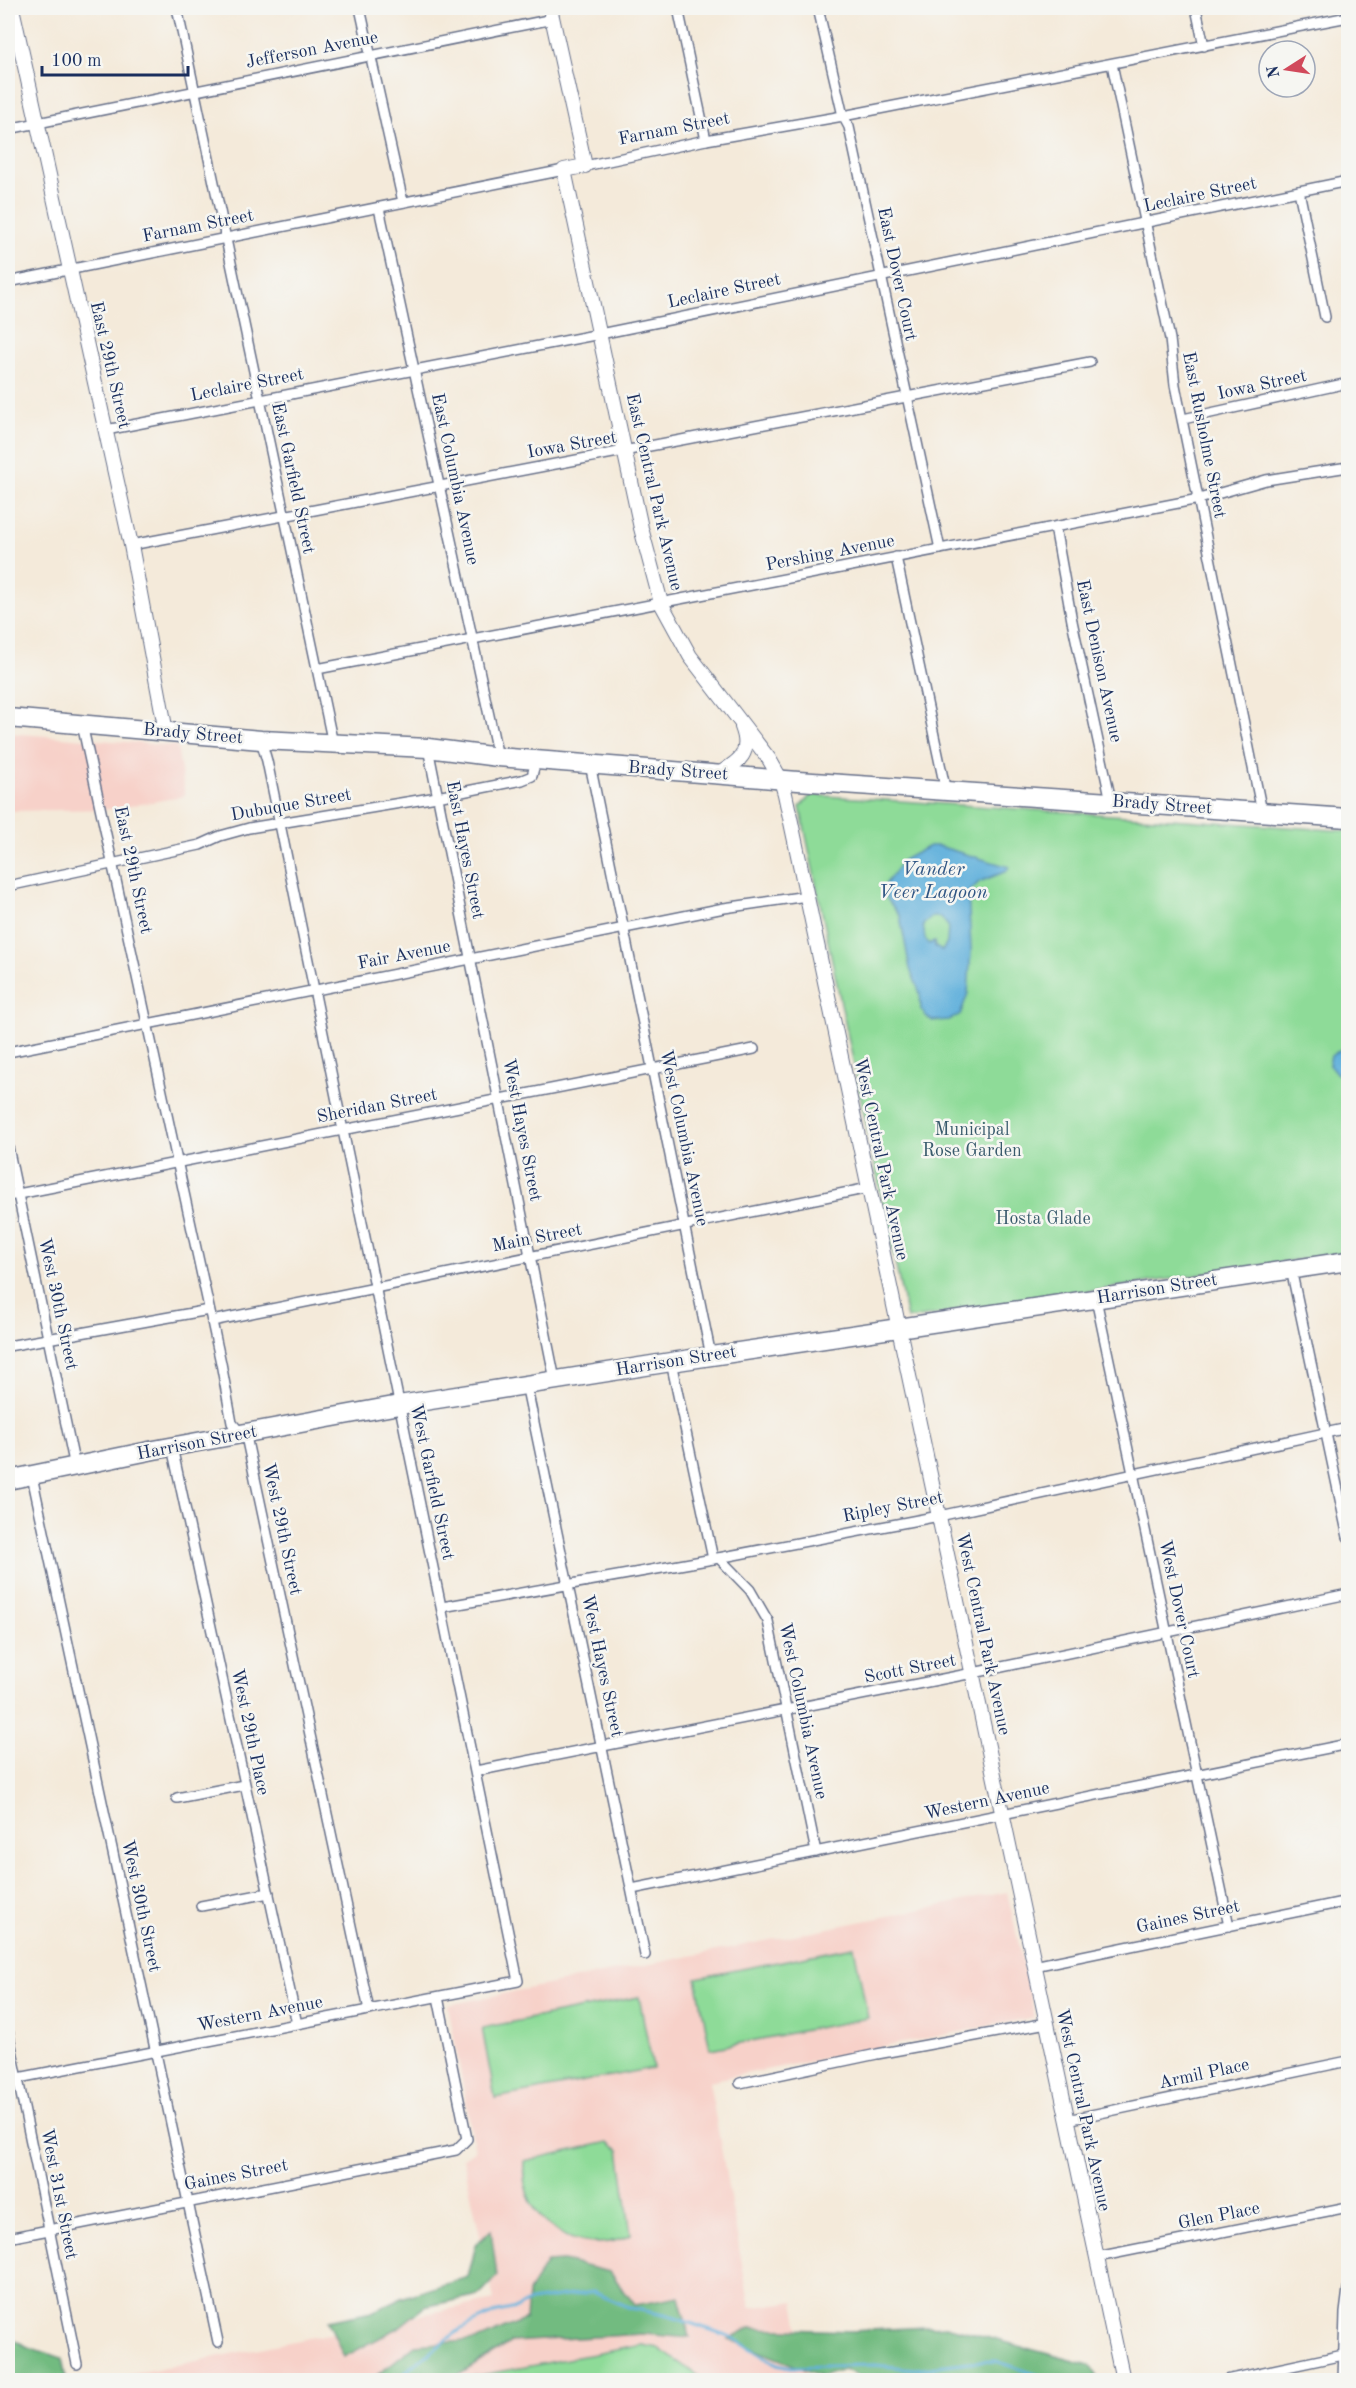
<svg xmlns="http://www.w3.org/2000/svg" width="1356" height="2388" font-family="'Old Standard TT',serif">
  <rect width="100%" height="100%" fill="#f6f6f2"/>
  <filter id="ink" filterUnits="userSpaceOnUse"><feTurbulence type="fractalNoise" baseFrequency=".0167" numOctaves="2"/><feDisplacementMap in="SourceGraphic" scale="12" xChannelSelector="R" yChannelSelector="G"/><feConvolveMatrix kernelMatrix="1 2 1 2 8 2 1 2 1" color-interpolation-filters="sRGB"/></filter>
  <filter id="wash" filterUnits="userSpaceOnUse"><feTurbulence type="fractalNoise" baseFrequency=".008" numOctaves="4" result="noise"/><feDisplacementMap in="SourceGraphic" scale="24" xChannelSelector="R" yChannelSelector="G"/><feGaussianBlur stdDeviation="1.35" result="paint"/><feColorMatrix in="noise" values="0 0 0 0 0 0 0 0 0 0 0 0 0 0 0 0 0 1.4 0 .05"/><feComposite in="paint" operator="in"/></filter>
  <g filter="url(#wash)">
    <rect width="100%" height="100%" fill="#f4eada"/>
    <g fill="#f7d1c9">
      <polygon points="8,733 177,746 185,796 113,809 8,811"/>
      <polygon points="1007,1892 1035,2017 709,2081 750,2308 794,2301 808,2380 104,2380 494,2300 463,2158 475,2151 448,2005"/>
    </g>
    <g fill="#8edb98" stroke="#54857b" stroke-width="1.5">
      <polygon points="811,795 1348,831 1348,1252 907,1319 800,807"/>
      <polygon points="854,1947 868,2018 710,2049 696,1978"/>
      <polygon points="639,1997 653,2068 495,2098 482,2028"/>
      <path d="M608,2142L619,2150L631,2235C577,2261 518,2220 524,2161Z"/>
      <polygon points="642,2345 658,2348 704,2380 464,2380 466,2378"/>
    </g>
    <g fill="#72bb80" stroke="#46756f" stroke-width="1.5">
      <polygon points="491,2230 497,2276 479,2295 424,2307 398,2328 344,2357 328,2321 372,2312 401,2298 468,2277 476,2245"/>
      <polygon points="563,2261 610,2272 635,2305 679,2297 690,2338 643,2334 511,2342 451,2380 371,2380 415,2345 478,2340 526,2319 528,2292 547,2262"/>
      <polygon points="946,2326 1089,2365 1099,2380 949,2380 935,2376 928,2380 866,2380 844,2369 821,2376 728,2339 750,2328 851,2331"/>
      <polygon points="8,2336 26,2346 62,2358 66,2380 8,2380"/>
    </g>
    <g fill="#62b1dc" stroke="#3e709d" stroke-width="1.5" fill-rule="evenodd">
      <path d="M929,846H938L1009,867L1007,871L979,882L968,893L971,949L968,993L960,1015L949,1020L933,1021L928,1018L921,1010L920,993L910,969L900,916L887,899L885,892V885L903,860ZM931,917H941L948,926L947,943L942,951L935,947L934,941L929,944L925,939L923,925Z"/>
      <polygon points="1341,1049 1348,1051 1348,1073 1337,1074 1329,1064 1331,1056"/>
    </g>
    <g fill="none" stroke-linecap="round" stroke-linejoin="round">
      <g stroke="#62b1dc" stroke-width="3">
        <polyline points="8,2368 13,2380"/>
        <polyline points="398,2380 411,2367 461,2329 497,2312 517,2308 530,2301 593,2292 631,2308 669,2316 729,2336 777,2364 790,2367 874,2365 915,2369 969,2362 996,2361 1041,2376 1048,2380"/>
      </g>
    </g>
  </g>
  <g filter="url(#ink)">
    <g fill="none" stroke-linecap="round" stroke-linejoin="round">
      <defs>
        <g id="street">
          <polyline points="177,8 333,744"/>
          <polyline points="360,8 403,202"/>
          <polyline points="678,8 706,140"/>
          <polyline points="818,8 843,116 849,127 940,549"/>
          <polyline points="1196,8 1204,46"/>
          <polyline points="1112,64 1170,339 1175,385 1262,812"/>
          <polyline points="8,129 553,19"/>
          <polyline points="585,166 706,140 843,116 1348,17"/>
          <polyline points="1299,191 1325,317"/>
          <polyline points="379,208 498,757"/>
          <polyline points="8,282 564,170"/>
          <polyline points="1183,419 1348,383"/>
          <polyline points="106,430 600,334 1348,181"/>
          <polyline points="1055,527 1072,621 1111,801"/>
          <polyline points="131,545 1090,362"/>
          <polyline points="896,557 946,792"/>
          <polyline points="317,669 1199,499 1266,480 1348,467"/>
          <polyline points="82,724 221,1363 232,1423 247,1441 369,2010"/>
          <polyline points="428,748 555,1380"/>
          <polyline points="590,764 711,1356"/>
          <polyline points="8,886 200,845 220,836 249,828 437,797 522,780 532,776 536,760"/>
          <polyline points="8,1052 724,908 807,896"/>
          <polyline points="8,1147 75,1467"/>
          <polyline points="8,1196 754,1049"/>
          <polyline points="1291,1269 1348,1537"/>
          <polyline points="1096,1299 1229,1926"/>
          <polyline points="212,1321 869,1188"/>
          <polyline points="8,1346 209,1310"/>
          <polyline points="671,1362 713,1559"/>
          <polyline points="526,1384 645,1955"/>
          <polyline points="172,1447 297,2024"/>
          <polyline points="32,1476 218,2342"/>
          <polyline points="719,1558 750,1590 768,1621 816,1852"/>
          <polyline points="442,1607 713,1559 939,1516 1348,1428"/>
          <polyline points="476,1771 973,1673 1348,1594"/>
          <polyline points="177,1798 244,1785"/>
          <polyline points="632,1889 1348,1744"/>
          <polyline points="201,1906 269,1893"/>
          <polyline points="1034,1966 1348,1901"/>
          <polyline points="8,2031 77,2364"/>
          <polyline points="8,2080 518,1981 267,761 261,740"/>
          <polyline points="740,2083 877,2054 1047,2023"/>
          <polyline points="1067,2120 1348,2061"/>
          <polyline points="8,2238 456,2150 467,2139 438,1997"/>
          <polyline points="1097,2257 1348,2207"/>
          <polyline points="1226,2380 1348,2354"/>
          <polyline points="1343,2380 1345,2313 1348,2289"/>
        </g>
        <g id="secondary">
          <polyline points="12,8 131,545 166,732"/>
          <polyline points="550,8 585,166 564,170 641,528 661,603 690,656 769,759 781,780 785,794 1123,2380"/>
          <path d="M719,774C740,761 752,753 742,727"/>
        </g>
        <g id="highway">
          <polyline points="8,718 261,740 428,748 498,757 798,781 1348,818"/>
          <polyline points="8,1480 154,1450 399,1405 671,1362 1348,1261"/>
        </g>
      </defs>
      <use href="#street" stroke="#677089" stroke-width="12"/>
      <use href="#secondary" stroke="#677089" stroke-width="16"/>
      <use href="#highway" stroke="#677089" stroke-width="21"/>
      <use href="#street" stroke="#fff" stroke-width="9"/>
      <use href="#secondary" stroke="#fff" stroke-width="14"/>
      <use href="#highway" stroke="#fff" stroke-width="18"/>
    </g>
  </g>
  <g text-anchor="middle" dominant-baseline="central" stroke-width="5" stroke-linejoin="round" paint-order="stroke">
    <g font-size="18" fill="#1b2f5e" stroke="#f6f6f2">
      <text transform="translate(312 50) rotate(-11)">Jefferson Avenue</text>
      <text transform="translate(674 129) rotate(-11)">Farnam Street</text>
      <text transform="translate(1200 195) rotate(-12)">Leclaire Street</text>
      <text transform="translate(198 226) rotate(-11)">Farnam Street</text>
      <text transform="translate(897 274) rotate(78)">East Dover Court</text>
      <text transform="translate(724 291) rotate(-12)">Leclaire Street</text>
      <text transform="translate(110 365) rotate(77)">East 29th Street</text>
      <text transform="translate(247 385) rotate(-11)">Leclaire Street</text>
      <text transform="translate(1262 385) rotate(-12)">Iowa Street</text>
      <text transform="translate(1204 435) rotate(79)">East Rusholme Street</text>
      <text transform="translate(572 445) rotate(-10)">Iowa Street</text>
      <text transform="translate(293 478) rotate(78)">East Garfield Street</text>
      <text transform="translate(455 479) rotate(78)">East Columbia Avenue</text>
      <text transform="translate(654 492) rotate(77)">East Central Park Avenue</text>
      <text transform="translate(830 553) rotate(-11)">Pershing Avenue</text>
      <text transform="translate(1099 661) rotate(78)">East Denison Avenue</text>
      <text transform="translate(193 734) rotate(5)">Brady Street</text>
      <text transform="translate(678 771) rotate(4)">Brady Street</text>
      <text transform="translate(291 805) rotate(-10)">Dubuque Street</text>
      <text transform="translate(1162 805) rotate(4)">Brady Street</text>
      <text transform="translate(465 850) rotate(79)">East Hayes Street</text>
      <text transform="translate(133 870) rotate(78)">East 29th Street</text>
      <text transform="translate(404 955) rotate(-11)">Fair Avenue</text>
      <text transform="translate(377 1106) rotate(-11)">Sheridan Street</text>
      <text transform="translate(522 1130) rotate(79)">West Hayes Street</text>
      <text transform="translate(684 1138) rotate(78)">West Columbia Avenue</text>
      <text transform="translate(881 1159) rotate(78)">West Central Park Avenue</text>
      <text transform="translate(537 1238) rotate(-11)">Main Street</text>
      <text transform="translate(1157 1289) rotate(-9)">Harrison Street</text>
      <text transform="translate(58 1304) rotate(78)">West 30th Street</text>
      <text transform="translate(676 1361) rotate(-9)">Harrison Street</text>
      <text transform="translate(197 1443) rotate(-11)">Harrison Street</text>
      <text transform="translate(432 1482) rotate(78)">West Garfield Street</text>
      <text transform="translate(893 1507) rotate(-11)">Ripley Street</text>
      <text transform="translate(282 1529) rotate(78)">West 29th Street</text>
      <text transform="translate(1179 1609) rotate(78)">West Dover Court</text>
      <text transform="translate(983 1634) rotate(78)">West Central Park Avenue</text>
      <text transform="translate(602 1666) rotate(78)">West Hayes Street</text>
      <text transform="translate(910 1669) rotate(-11)">Scott Street</text>
      <text transform="translate(803 1711) rotate(78)">West Columbia Avenue</text>
      <text transform="translate(250 1732) rotate(78)">West 29th Place</text>
      <text transform="translate(987 1801) rotate(-12)">Western Avenue</text>
      <text transform="translate(141 1906) rotate(78)">West 30th Street</text>
      <text transform="translate(1188 1917) rotate(-12)">Gaines Street</text>
      <text transform="translate(260 2014) rotate(-11)">Western Avenue</text>
      <text transform="translate(1204 2074) rotate(-12)">Armil Place</text>
      <text transform="translate(1083 2110) rotate(78)">West Central Park Avenue</text>
      <text transform="translate(236 2175) rotate(-11)">Gaines Street</text>
      <text transform="translate(59 2194) rotate(79)">West 31st Street</text>
      <text transform="translate(1219 2216) rotate(-11)">Glen Place</text>
    </g>
    <g font-size="18" fill="#385a6c" stroke="#f6f6f2">
      <text x="972" y="1130">Municipal<tspan x="972" dy="21">Rose Garden</tspan></text>
      <text x="1043" y="1219">Hosta Glade</text>
    </g>
    <g font-size="20" font-style="italic" fill="#305684" stroke="#f6f6f2">
      <text x="933" y="870">Vander<tspan x="933" dy="23">Veer Lagoon</tspan></text>
    </g>
  </g>
  <rect width="1356" height="2388" fill="none" stroke="#f6f6f2" stroke-width="30"/>
  <g transform="translate(1287 69) rotate(258)"><circle r="28" fill="#f6f6f2" stroke="#9ea6b7" stroke-width="1.5"/>
  <path d="M0-4.5L10 22L0 15L-10 22Z" fill="#d1495b"/>
  <text y="-9" font-size="16" font-weight="bold" text-anchor="middle" fill="#1b2f5e">N</text>
  </g>
  <path d="M42 66v9h146v-9" fill="none" stroke="#1b2f5e" stroke-width="3"/>
  <text x="51" y="66" font-size="18" fill="#1b2f5e" stroke="#f6f6f2" stroke-width="4.5" paint-order="stroke">100 m</text>
</svg>
